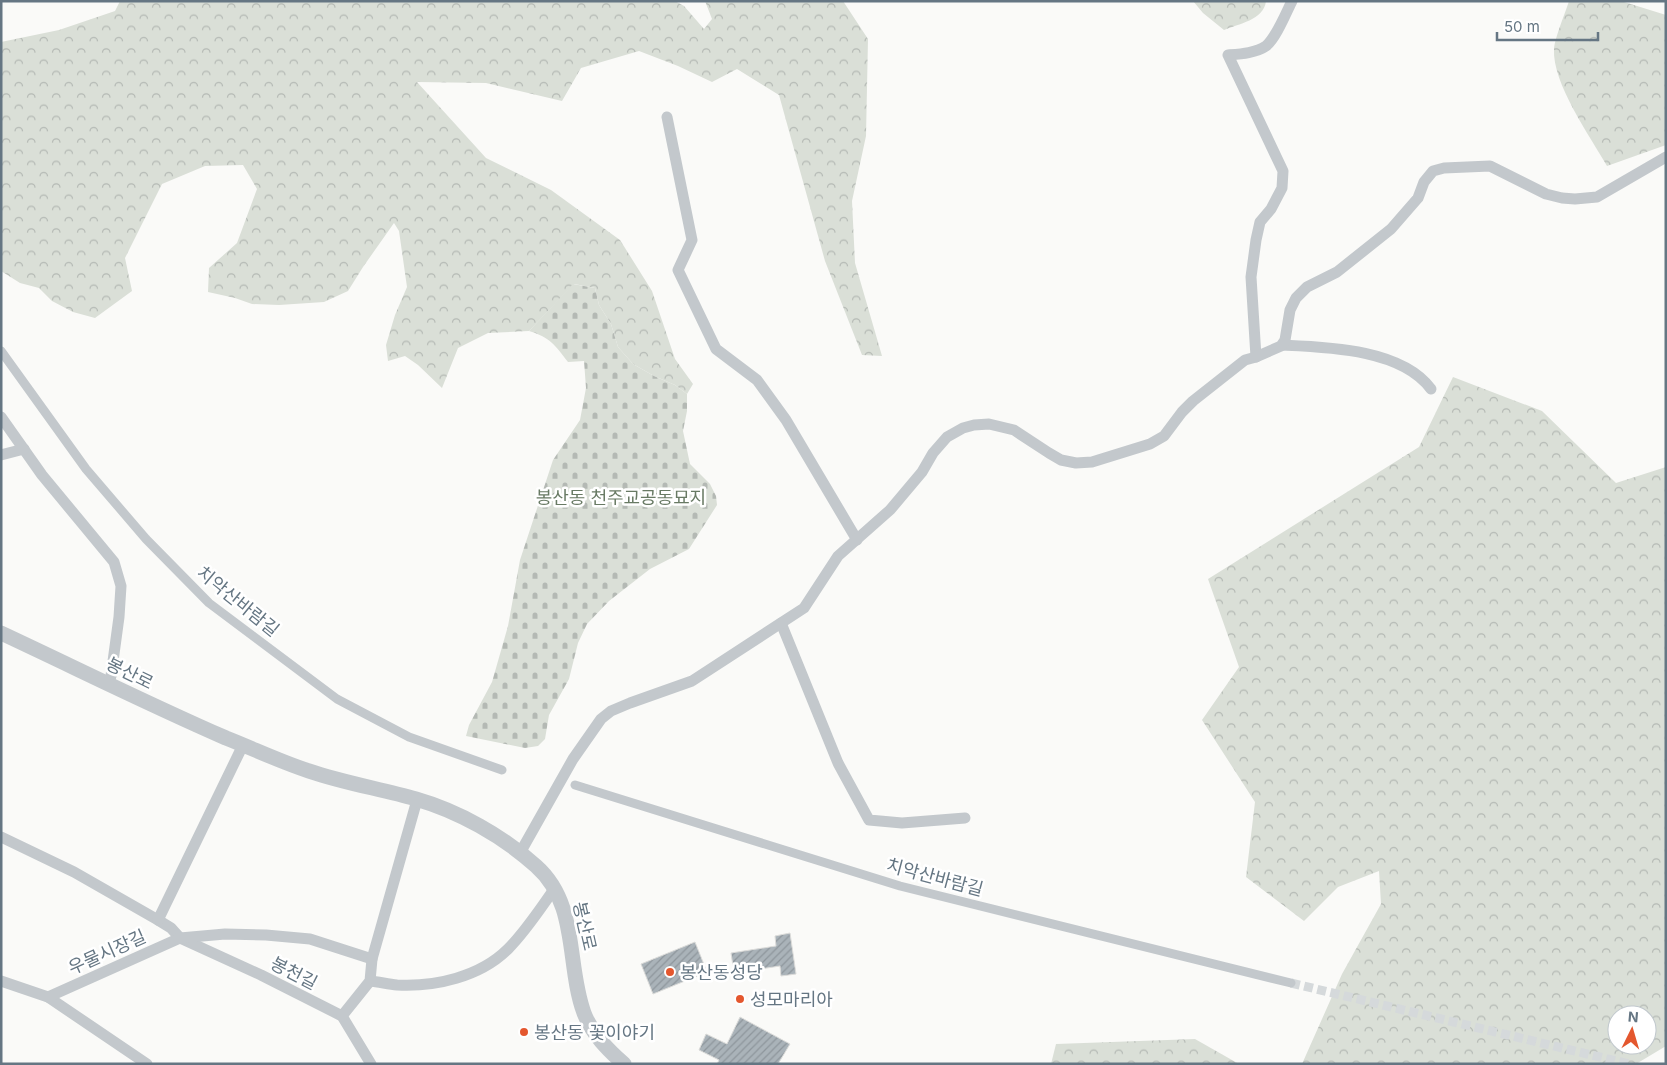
<svg xmlns="http://www.w3.org/2000/svg" width="1667" height="1065" font-family="Inter,'Noto Sans KR',sans-serif">
  <defs>
    <pattern id="forest-crowns" width="20" height="18" patternUnits="userSpaceOnUse" patternTransform="scale(1.25)"><rect width="20" height="18" fill="#dadfd7"/><path d="M2 6a3 3 0 1 1 6 0M12 15a3 3 0 1 1 6 0" fill="none" stroke="#b4b9b4"/></pattern>
    <pattern id="cemetery-stones" width="16" height="16" patternUnits="userSpaceOnUse" patternTransform="scale(1.25)"><rect width="16" height="16" fill="#dadfd7"/><path d="M2 7V4a2 2 0 0 1 4 0v3zM10 15v-3a2 2 0 0 1 4 0v3z" fill="#b4b9b4"/></pattern>
    <pattern id="building-hatch" width="6" height="6" patternUnits="userSpaceOnUse" patternTransform="scale(1.25)"><rect width="6" height="6" fill="#aab3b9"/><path d="M-1 1l2-2M0 6l6-6M5 7l2-2" fill="none" stroke="#8e969c"/></pattern>
  </defs>
  <rect width="100%" height="100%" fill="#fafaf8"/>
  <g fill="url(#forest-crowns)" fill-rule="evenodd">
    <polygon points="120,1 675,1 684,6 704,29 712,19 705,1 843,1 868,39 866,136 852,201 855,263 882,356 862,355 825,261 779,95 737,69 712,82 678,66 639,51 581,68 562,101 486,83 417,82 486,158 551,190 620,240 652,291 675,359 693,384 687,394 675,385 654,376 633,364 618,347 611,324 599,305 595,288 574,284 529,331 488,333 458,348 442,388 418,365 405,356 388,361 386,345 395,315 407,287 399,231 394,223 363,267 348,291 324,302 279,305 252,304 235,298 208,292 209,268 237,243 257,189 243,165 205,166 162,184 125,258 132,291 95,318 73,312 52,301 39,288 20,283 1,271 1,42 59,30 115,11"/>
    <path d="M1193,1H1266C1264,20 1238,24 1224,30L1203,13Z"/>
    <path d="M1569,1H1621L1666,15V145L1607,166C1590,136 1552,83 1554,49C1555,37 1565,14 1569,1Z"/>
    <path d="M1453,377L1542,411L1616,483L1666,467V1046L1636,1064H1302L1342,974L1381,904L1379,871L1338,887L1304,921L1246,877L1255,802L1202,720L1239,667L1208,579L1419,447ZM1617,1015H1647V1045H1617Z"/>
    <polygon points="1195,1039 1239,1064 1051,1064 1056,1044"/>
  </g>
  <path fill="url(#cemetery-stones)" d="M573,284L595,288L599,305L611,324L618,347L633,364L654,376L675,385L687,394V411L683,431L690,464L710,484L716,496L717,505L689,549L650,569L609,601L587,624L578,643L569,679L549,715L545,739L538,746L525,748L466,736L469,725L492,682L508,626L520,560L553,460L580,420L586,388L584,361L568,362C554,344 551,338 529,331Z"/>
  <g fill="url(#building-hatch)" stroke="#dcdcda">
    <polygon points="790,933 796,974 781,976 780,966 734,973 731,953 776,946 775,936"/>
    <polygon points="695,942 707,972 653,994 641,964"/>
    <polygon points="740,1017 790,1044 778,1064 717,1064 719,1060 699,1050 706,1034 727,1044"/>
  </g>
  <g fill="none" stroke-linecap="round" stroke-linejoin="round">
    <polyline stroke="#d5d9db" stroke-width="9" stroke-dasharray="9 4.5" stroke-linecap="butt" points="1291,983 1629,1064"/>
    <g stroke="#c3c8cc" stroke-width="9">
      <polyline points="1,351 86,469 146,539 209,603 337,699 409,737 502,770"/>
      <polyline points="575,785 900,886 1291,983"/>
    </g>
    <g stroke="#c3c8cc" stroke-width="11">
      <polyline points="667,117 692,240 678,270 716,349 757,380 786,420 857,540"/>
      <path d="M1282,345C1327,347 1402,349 1431,389"/>
      <path d="M1256,357L1251,277L1256,240L1260,222L1271,209L1282,188L1283,171L1228,55C1240,54 1256,53 1266,46C1276,38 1286,13 1292,1"/>
      <polyline points="1,417 42,475 114,562 121,586 119,617 111,676 109,683"/>
      <polyline points="1,455 24,449"/>
      <polyline points="781,623 838,763 869,820 902,823 965,818"/>
      <polyline points="1,837 74,872 158,920 171,928 180,938 261,975 342,1016 371,1064"/>
      <polyline points="520,853 573,759 601,719 611,711 630,703 692,681 804,608 838,556 890,510 922,472 933,453 947,437 963,428 974,425 989,424 1014,430 1049,453 1061,460 1076,463 1092,462 1150,444 1164,436 1182,412 1193,401 1245,360 1256,357 1281,346 1285,340 1290,310 1296,298 1307,287 1337,272 1391,229 1418,198 1424,182 1433,171 1444,168 1490,166 1546,194 1562,198 1575,199 1597,197 1666,157"/>
      <polyline points="158,920 243,745"/>
      <polyline points="1,981 48,997 147,1064"/>
      <path d="M370,981C379,982 388,984 397,985C435,987 480,977 508,949C526,931 540,909 555,888"/>
      <polyline points="48,997 180,938 225,934 266,935 310,939 372,959"/>
      <polyline points="342,1016 370,981 372,959 417,800"/>
    </g>
    <path stroke="#c3c8cc" stroke-width="15" d="M1,633C76,668 150,705 226,738C254,749 281,762 309,771C344,783 381,789 416,799C458,811 503,836 536,866C579,904 566,964 584,1013C592,1034 608,1050 624,1064"/>
  </g>
  <g fill="#e4572e" stroke="#fff" stroke-width="2">
    <circle cx="670" cy="972" r="5"/>
    <circle cx="740" cy="999" r="5"/>
    <circle cx="524" cy="1032" r="5"/>
  </g>
  <g text-anchor="middle" dominant-baseline="central" stroke-width="5" stroke-linejoin="round" paint-order="stroke">
    <g font-size="18" fill="#687a64" stroke="#fff">
      <text x="621" y="497">봉산동 천주교공동묘지</text>
    </g>
    <g font-size="18" fill="#657683" stroke="#fff">
      <text transform="translate(238 601) rotate(39)">치악산바람길</text>
      <text transform="translate(130 673) rotate(26)">봉산로</text>
      <text transform="translate(935 877) rotate(15)">치악산바람길</text>
      <text transform="translate(585 926) rotate(77)">봉산로</text>
      <text transform="translate(107 952) rotate(-24)">우물시장길</text>
      <text transform="translate(294 973) rotate(27)">봉천길</text>
    </g>
    <g font-size="18" fill="#657683" stroke="#fff" text-anchor="start">
      <text x="680" y="972">봉산동성당</text>
      <text x="750" y="999">성모마리아</text>
      <text x="534" y="1032">봉산동 꽃이야기</text>
    </g>
  </g>
  <rect width="1667" height="1065" fill="none" stroke="#657683" stroke-width="5"/>
  <g transform="translate(1632 1030) rotate(5)"><circle r="24" fill="#ffffff" stroke="#c1c8cd"/>
  <path d="M0-4L9 19L0 12L-9 19Z" fill="#e4572e"/>
  <text y="-8" font-size="14" font-weight="bold" text-anchor="middle" fill="#657683">N</text>
  </g>
  <path d="M1497 32v8h101v-8" fill="none" stroke="#657683" stroke-width="2.5"/>
  <text x="1504" y="32" font-size="15" fill="#657683" stroke="#ffffff" stroke-width="4" paint-order="stroke">50 m</text>
</svg>
